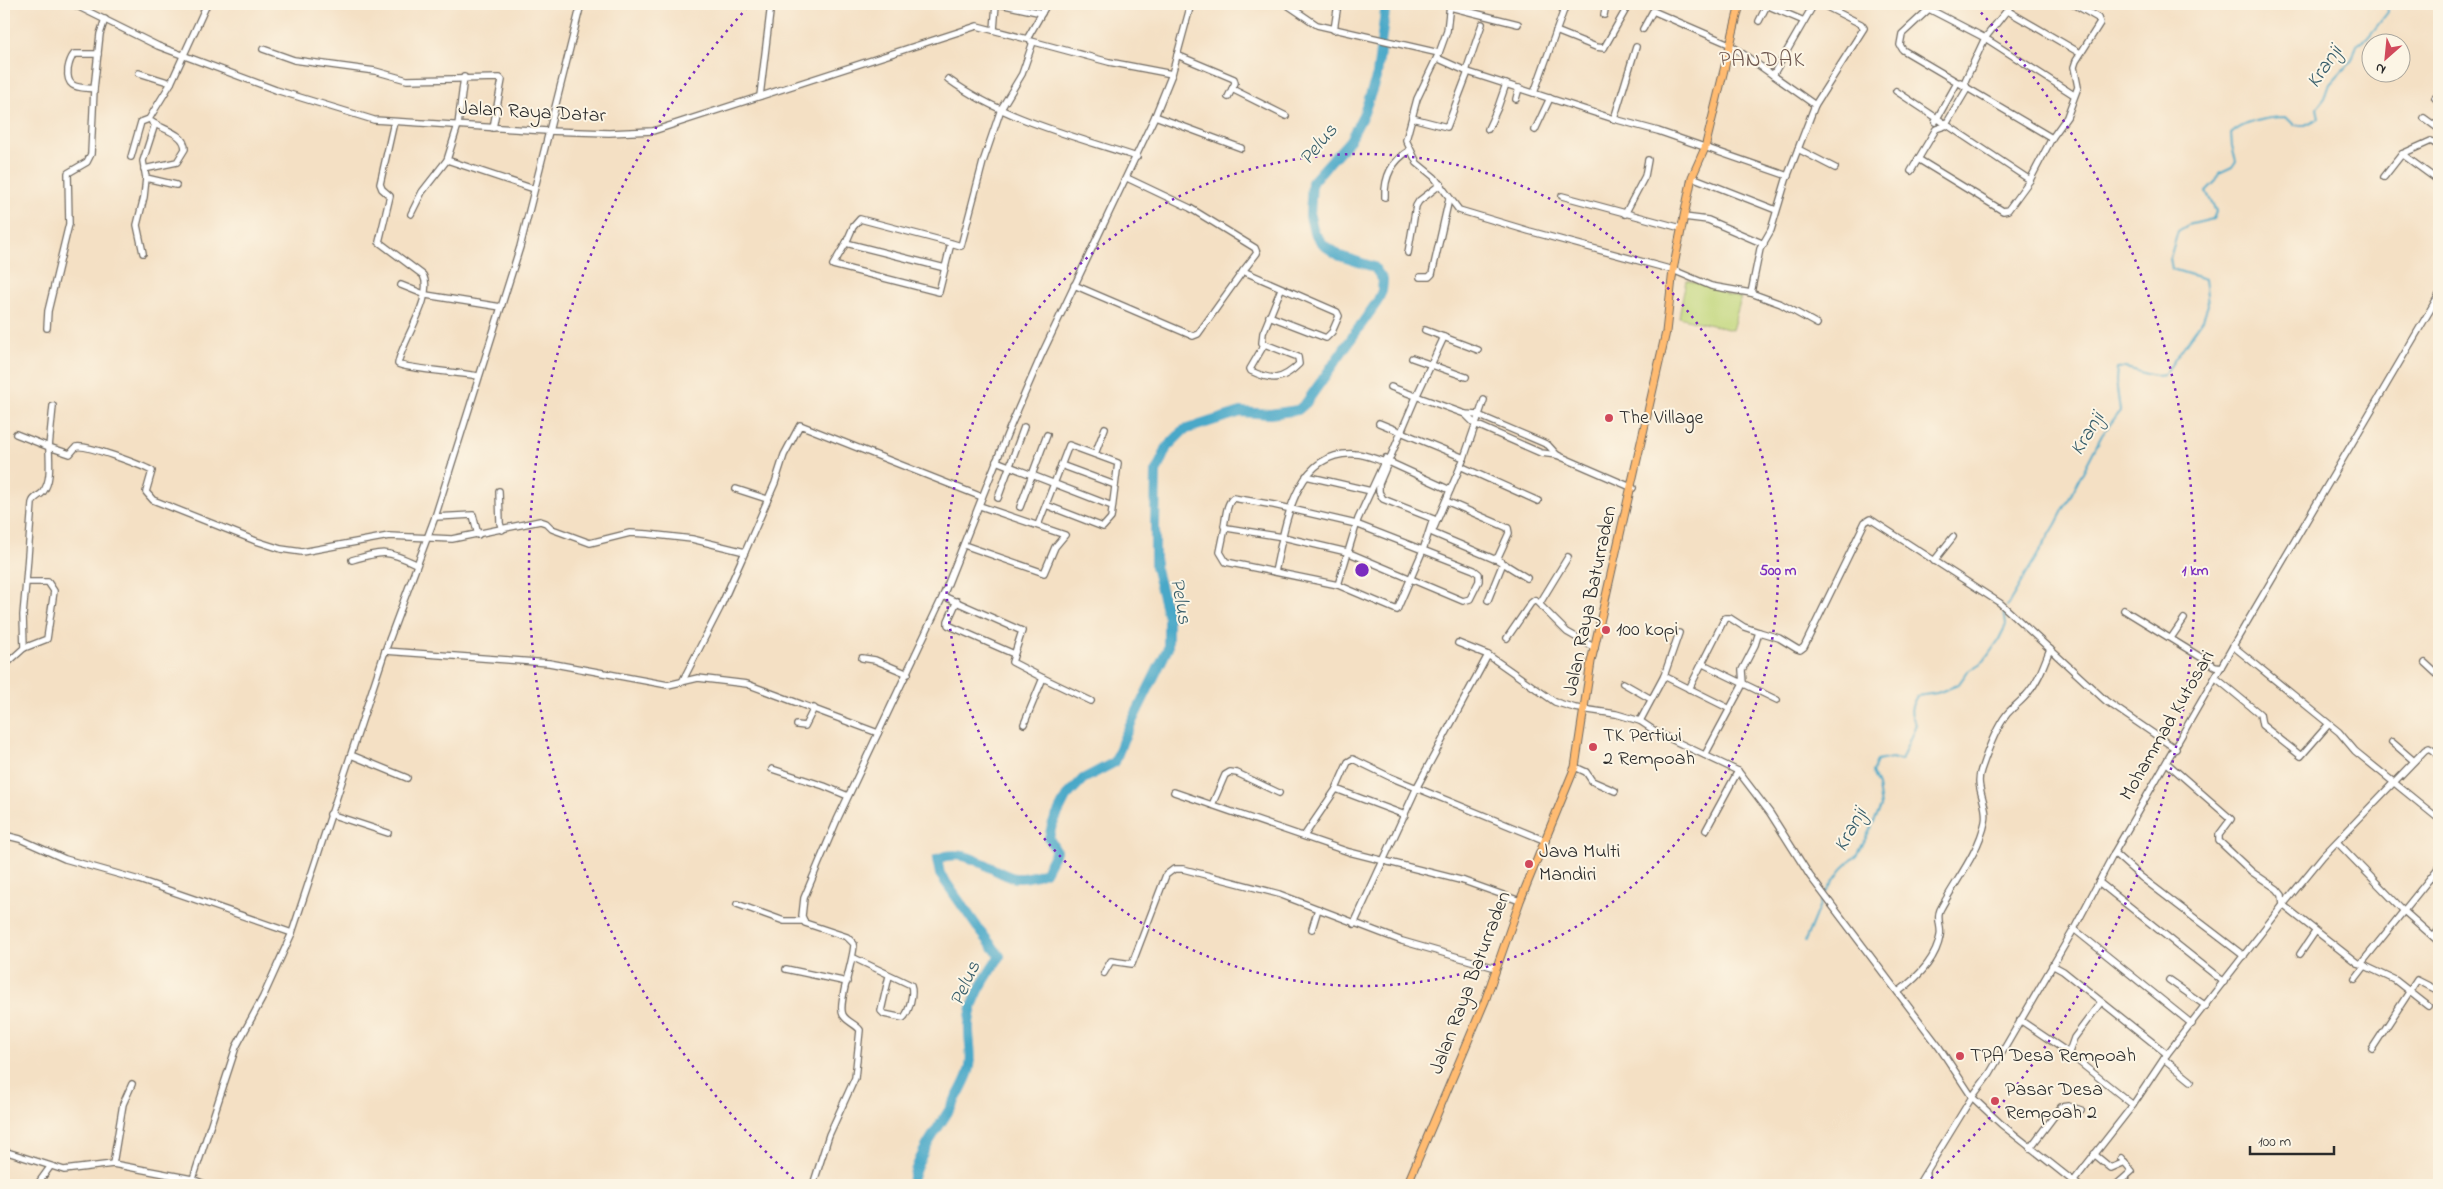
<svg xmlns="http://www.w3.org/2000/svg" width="2443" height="1189" font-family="'Indie Flower',sans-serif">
  <rect width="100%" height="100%" fill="#fcf5e5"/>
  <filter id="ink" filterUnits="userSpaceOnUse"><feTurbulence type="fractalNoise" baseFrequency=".02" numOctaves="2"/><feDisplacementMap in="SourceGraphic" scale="10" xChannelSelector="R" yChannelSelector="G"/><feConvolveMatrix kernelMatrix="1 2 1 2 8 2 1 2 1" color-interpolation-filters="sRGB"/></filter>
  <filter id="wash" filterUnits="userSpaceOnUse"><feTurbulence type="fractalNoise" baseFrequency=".0096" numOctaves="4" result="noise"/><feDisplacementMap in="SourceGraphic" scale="20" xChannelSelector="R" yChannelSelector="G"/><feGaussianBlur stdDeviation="1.12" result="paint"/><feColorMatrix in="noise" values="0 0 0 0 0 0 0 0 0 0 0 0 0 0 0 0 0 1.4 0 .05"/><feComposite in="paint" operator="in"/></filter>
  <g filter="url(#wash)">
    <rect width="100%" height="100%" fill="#f4e0c4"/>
    <polygon fill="#c0d679" stroke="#768052" points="1686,280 1723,290 1724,294 1741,298 1732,330 1679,317"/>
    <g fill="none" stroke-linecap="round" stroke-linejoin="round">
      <g stroke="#49a8c8" stroke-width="2">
        <path d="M2007,606L2056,524L2102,435L2120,411L2116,381L2117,368C2134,366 2147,379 2164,375L2203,319L2208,305L2205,279L2172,269L2170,258L2178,231L2188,225L2213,219L2216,212L2206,191L2216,181L2219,173L2232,167L2236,161L2232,146L2231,134C2243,122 2269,117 2286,117L2294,125H2305L2319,118L2317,108L2325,98L2330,84L2352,60L2357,45L2370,35L2388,12L2387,4"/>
        <path d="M1825,893L1842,869L1858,854L1881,807L1878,786L1872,772L1877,761L1892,758L1901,761L1916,724C1909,713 1910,707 1917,696L1937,693L1958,685L1968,671L1984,661L1998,641L2006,625L2004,610"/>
        <polyline points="1805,941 1823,897"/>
      </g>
      <path stroke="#49a8c8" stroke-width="10" d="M911,1185C921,1141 953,1114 968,1074C974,1058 968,1040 969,1024C971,998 986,977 1000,956L978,928L940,874L937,859C965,846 987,869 1011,877C1021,880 1036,876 1045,872L1056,851L1049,838L1052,825L1066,797L1083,779L1115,762L1123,740L1168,648V617L1155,566V527L1156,472L1167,447L1184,430L1212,421L1241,412L1270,414L1298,410L1306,403L1377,302L1382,291L1383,280L1374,267L1340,256L1325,246L1314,233L1310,216L1312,182L1350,140L1364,113L1377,75L1386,4"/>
    </g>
  </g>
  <g filter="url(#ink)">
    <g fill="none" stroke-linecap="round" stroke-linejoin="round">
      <defs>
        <g id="minor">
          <polyline points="73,4 158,46 276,90 374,120 547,131 609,133 653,131 977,26 1027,39 1047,4"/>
          <polyline points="1000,4 1042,13"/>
          <polyline points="1286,4 1317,25 1439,53"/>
          <polyline points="1450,4 1447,31 1439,53 1417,99 1406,140 1417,163 1434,177 1459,210 1529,231 1673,270 1711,286 1751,293 1781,304 1817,324"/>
          <polyline points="1764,4 1804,21"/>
          <polyline points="1450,7 1518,24"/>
          <polyline points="2008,11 2080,53"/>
          <polyline points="1604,15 1606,4"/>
          <polyline points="1759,21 1767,5"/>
          <polyline points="1643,29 1653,11 1729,44 1815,105 1864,28 1861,24 1821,4"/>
          <polyline points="994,30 996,4"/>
          <polyline points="1334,30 1338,4"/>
          <polyline points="1556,31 1596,47 1604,48 1629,4"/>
          <polyline points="1031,41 1109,62 1172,74"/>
          <polyline points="263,49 294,60 375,71 407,80 500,78 502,80 493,128"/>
          <polyline points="1177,55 1234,79 1235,83 1228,97"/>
          <polyline points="1437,58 1468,72 1614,119 1658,131 1788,176"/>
          <polyline points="1466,71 1482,24"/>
          <polyline points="139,73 171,83"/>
          <polyline points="1773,75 1814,4"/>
          <path d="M948,79C1003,119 1073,136 1137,157"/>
          <path d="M94,89C78,87 66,89 68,69C69,63 70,59 74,54H98"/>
          <polyline points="1232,89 1286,116"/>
          <polyline points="1896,91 2030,180"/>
          <polyline points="1534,93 1566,4"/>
          <polyline points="760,96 771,4"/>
          <polyline points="2435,98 2439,101"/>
          <polyline points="1516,99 1519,88"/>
          <polyline points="1155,116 1241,148"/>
          <polyline points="1412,118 1447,127 1468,72"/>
          <polyline points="2424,118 2439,129"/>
          <polyline points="1614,119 1636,47"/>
          <path d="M394,122L380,184L382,189L390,196L379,242L423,275C435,297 401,342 398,364C402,368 465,373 478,376"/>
          <polyline points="1935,122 1957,83 1960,82"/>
          <polyline points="1488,129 1498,107 1506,84"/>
          <polyline points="1535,130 1550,98"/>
          <polyline points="2052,138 1903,50 1900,45 1902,34 1929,9 1985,38 2074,95"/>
          <polyline points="1798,149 1835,168"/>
          <polyline points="2402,154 2439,181"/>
          <polyline points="131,157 141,122 149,119 171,83 207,4"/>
          <polyline points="1918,159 2003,211 2008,210 2030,180 2052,138 2067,117 2078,87 2074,67 2076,61 2100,23 2098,18 2074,4"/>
          <polyline points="447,160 534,189"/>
          <path d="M144,169L177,162L185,149C185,133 163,130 152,122"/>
          <polyline points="1911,171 1936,129 1945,126 1967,89 1965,81 1985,38 2012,4"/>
          <polyline points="1692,177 1776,210"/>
          <polyline points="2384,177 2402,154 2431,141 2439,146"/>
          <polyline points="146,178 176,185"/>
          <polyline points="1127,178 1190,208 1255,248 1257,253 1243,271 1337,312 1339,316 1332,332 1326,338 1269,316"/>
          <polyline points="1562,196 1681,228"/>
          <path d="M1385,197C1384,176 1392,161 1410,150"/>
          <polyline points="411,214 422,192 447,160 458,125 464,77"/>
          <polyline points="1625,214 1645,176 1648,160"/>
          <polyline points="1684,217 1708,220 1764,244"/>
          <polyline points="846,243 833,265 939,292 945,268"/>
          <polyline points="951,243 945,268 846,243 853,227 860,219 951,243 961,246 983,162 1001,109 1022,74 1033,42"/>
          <polyline points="143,253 137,225 144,197 146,178 143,161 155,124"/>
          <polyline points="1408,253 1416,206 1419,201 1441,184"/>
          <polyline points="1420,277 1429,277 1432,274 1449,199"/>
          <polyline points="401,285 426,295 501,307"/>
          <polyline points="1074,285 1193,336 1198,334 1243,271"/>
          <polyline points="1751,293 1760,249 1771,230 1786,180 1815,105"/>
          <polyline points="47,328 48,311 69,224 68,173 87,162 91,154 94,89 100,34 105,19"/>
          <polyline points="1425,330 1478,350"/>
          <path d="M1264,345L1250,369L1251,371C1272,381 1282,381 1299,364L1298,357L1262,343L1263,333L1281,289"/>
          <polyline points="1412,358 1466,377"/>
          <polyline points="1391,387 1465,414 1478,415 1539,441 1548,445 1557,455"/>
          <polyline points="1465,414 1475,424 1541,453 1557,455 1633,488"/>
          <polyline points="1379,423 1464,458"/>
          <polyline points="16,434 49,447 53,406"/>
          <polyline points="1095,454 1105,428"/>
          <polyline points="996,461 1112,506"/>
          <polyline points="1389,462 1450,490"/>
          <polyline points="1061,465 1115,485"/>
          <polyline points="1460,466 1538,501"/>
          <polyline points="1306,476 1371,491"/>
          <polyline points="736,489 767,499"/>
          <polyline points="499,491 500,523 502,530"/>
          <polyline points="998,498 1024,427"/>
          <path d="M1233,498L1274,505L1356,524L1474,570L1479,574V581L1470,599L1463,601L1347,552L1283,537L1227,528L1224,526C1226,517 1226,504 1233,498Z"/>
          <polyline points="1446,501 1508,528 1509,533 1498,557 1494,559 1433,533 1433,530 1464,458 1484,400"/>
          <polyline points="1020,507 1047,435"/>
          <polyline points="435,517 473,515 478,535"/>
          <polyline points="1436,520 1383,499 1379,492 1379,484 1416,397 1444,337"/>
          <polyline points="1038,525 1069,445 1118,463 1111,518 1103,527 1046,505"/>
          <polyline points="1225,528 1220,552 1226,562 1338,585 1397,610 1423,550 1433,519"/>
          <polyline points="964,545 1044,573 1055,547 1065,535 980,506"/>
          <path d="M352,560C383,551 387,550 416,564"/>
          <polyline points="1934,561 1953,537"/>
          <polyline points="1503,563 1527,578"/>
          <path d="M1275,572C1285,527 1294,450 1355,454C1365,454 1375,459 1385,462"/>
          <polyline points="1338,585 1358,519 1386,458"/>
          <polyline points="943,596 1022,631 1012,662 1043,678 1024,724"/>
          <polyline points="1488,600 1503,563 1496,559"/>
          <polyline points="957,601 948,621 948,625 1014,654"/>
          <polyline points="1540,603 1568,557"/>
          <polyline points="2124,610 2215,666 2221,667"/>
          <polyline points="1507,638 1531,603 1535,600 1567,632 1595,648"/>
          <polyline points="2171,638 2184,619"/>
          <polyline points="1458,643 1488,655"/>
          <polyline points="2233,646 2339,732 2355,751 2439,819"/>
          <polyline points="24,648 23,615 26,582"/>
          <polyline points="385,651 549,663 668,685 698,678 747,684 878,733"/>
          <polyline points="862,658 875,660 908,674"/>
          <polyline points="2425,663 2439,676"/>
          <polyline points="1703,664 1777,700"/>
          <path d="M4,666L24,648L47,639L54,591L48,582H26L32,503C34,496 39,497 43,492C52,480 49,461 49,447L70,454L76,447C86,444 141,465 152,471L146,492L153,500L256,541L281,549L302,552L389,536L452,539L540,521L546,523L552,529L590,543L630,533L648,534L692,539L745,552L775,483L784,455L800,425L982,497"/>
          <polyline points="1664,676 1730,709"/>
          <polyline points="1043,678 1091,701"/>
          <polyline points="2216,678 2260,714 2262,725 2301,756 2328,725"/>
          <polyline points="682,682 720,608 745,552"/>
          <polyline points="1623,683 1651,699"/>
          <polyline points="1689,689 1725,618 1730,618 1744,627 1759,632"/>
          <polyline points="1640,721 1664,676 1679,633"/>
          <polyline points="797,725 805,726 814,708"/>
          <polyline points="2392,742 2414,761"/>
          <polyline points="351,755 407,778"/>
          <polyline points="1705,755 1743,684 1742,670 1755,645 1759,632 1779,638 1797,649 1800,650 1804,647 1865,522 1870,519 2000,603 2106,701 2176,749"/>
          <polyline points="2167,763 2231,819 2219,835 2219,841 2252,872 2277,889 2282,895 2283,905 2357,963 2361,964 2439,867"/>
          <polyline points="1575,767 1586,772 1592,781 1615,791"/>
          <polyline points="772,769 824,786 848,796"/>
          <polyline points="1336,789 1405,815"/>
          <polyline points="1174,792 1349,852 1464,881 1520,901"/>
          <polyline points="1212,805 1225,775 1230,772 1237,773 1279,793"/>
          <polyline points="330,814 388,833"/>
          <polyline points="1706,830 1738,771"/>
          <polyline points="4,835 20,839 65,859 139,880 292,933"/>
          <polyline points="1304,836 1336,789 1348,762 1353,759 1390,777 1546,841"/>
          <polyline points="2337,842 2404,911 2439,942"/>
          <polyline points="2114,853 2141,877 2244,956"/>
          <polyline points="2100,883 2224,982"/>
          <polyline points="737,904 784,921 804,921"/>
          <polyline points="1354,924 1418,785 1488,655 1555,702 1575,708 1616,714 1640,721 1658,733 1738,771 1770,813 1810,876 1939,1047 1972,1097 2001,1124 2078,1185"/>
          <polyline points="1312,929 1318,909"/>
          <polyline points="2074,929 2192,1024"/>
          <polyline points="2434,937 2439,929"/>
          <polyline points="2300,954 2315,932"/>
          <path d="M854,958L911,985C914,993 909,1013 903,1018L884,1014L881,1011L889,976"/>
          <polyline points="2361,964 2395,980 2428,1006"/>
          <polyline points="2052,965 2063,971 2167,1054"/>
          <polyline points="786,969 847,982"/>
          <polyline points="1104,973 1111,961 1132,964 1166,875 1174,869 1183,869 1279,894 1402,941 1496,968"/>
          <polyline points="2355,979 2365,966"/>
          <polyline points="2169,980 2206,1006"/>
          <path d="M1898,992C1916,979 1936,960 1940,936C1942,927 1936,919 1940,910C1954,883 1979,852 1985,822C1989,804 1974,788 1981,770C1987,752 1995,729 2007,714C2013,707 2022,701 2028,693C2039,680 2044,664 2050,649"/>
          <polyline points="2020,1020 2063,1049 2133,1105"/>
          <polyline points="2372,1049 2417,980 2439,991"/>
          <polyline points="2068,1055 2074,1038 2101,1002"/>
          <polyline points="2164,1059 2191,1081"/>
          <polyline points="2030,1148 2061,1107 2068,1106 2081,1110"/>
          <polyline points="4,1151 64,1170 113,1164 192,1179 207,1185"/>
          <polyline points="2094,1154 2111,1168 2125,1162"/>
          <polyline points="113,1164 123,1104 132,1084"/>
          <polyline points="2073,1182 2133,1105 2167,1054 2283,905 2323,856 2425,750 2429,748 2439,755"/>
          <polyline points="37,1185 50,1167"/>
          <polyline points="191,1185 236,1047 263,997 292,933 385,651 435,517 520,247 581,4"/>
          <path d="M813,1185L829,1135L855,1078L860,1030C856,1024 847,1022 843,1015C837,1004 854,960 854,944L847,937L805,923L802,916L804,898L837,820L943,596L1008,432L1041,356L1155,116L1172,74L1191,4"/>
          <polyline points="1918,1185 1972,1097 1990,1073 2074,929 2114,853 2233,646 2439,295"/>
          <polyline points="1926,1185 1927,1174"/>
          <polyline points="2116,1185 2132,1171 2121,1158"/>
        </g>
        <polyline id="major" points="1407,1185 1485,1001 1520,901 1575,767 1591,662 1666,332 1673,270 1692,177 1705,148 1740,4"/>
      </defs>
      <use href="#minor" stroke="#716a61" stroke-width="8"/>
      <use href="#major" stroke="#716a61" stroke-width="9"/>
      <use href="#minor" stroke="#fff" stroke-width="5.5"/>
      <use href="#major" stroke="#ffbb71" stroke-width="7"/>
    </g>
  </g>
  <g fill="none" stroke="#7b2cbf" stroke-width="2.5" stroke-dasharray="2.5 5">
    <circle cx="1362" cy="570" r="416"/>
    <path d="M799 1184A833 833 0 0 1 748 7M1976 7A833 833 0 0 1 1925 1184"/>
  </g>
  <g fill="#d1495b" stroke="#fcf5e5" stroke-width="2">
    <circle cx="1609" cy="418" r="5"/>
    <circle cx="1606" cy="630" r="5"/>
    <circle cx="1593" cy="747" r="5"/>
    <circle cx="1529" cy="864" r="5"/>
    <circle cx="1960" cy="1056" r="5"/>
    <circle cx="1995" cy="1101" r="5"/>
  </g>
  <g text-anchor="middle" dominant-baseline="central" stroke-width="4" stroke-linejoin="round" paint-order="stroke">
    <g font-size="20" fill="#2b2b2b" stroke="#fcf5e5">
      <text transform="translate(532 113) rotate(3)">Jalan Raya Datar</text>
      <text transform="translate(1591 601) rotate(-78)">Jalan Raya Baturraden</text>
      <text transform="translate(2168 726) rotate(-60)">Mohammad Kutosari</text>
      <text transform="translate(1471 983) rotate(-69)">Jalan Raya Baturraden</text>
    </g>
    <g font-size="20" fill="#2b2b2b" stroke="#fcf5e5" text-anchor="start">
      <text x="1619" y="418">The Village</text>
      <text x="1616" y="630">100 kopi</text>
      <text x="1603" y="736">TK Pertiwi<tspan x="1603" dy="23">2 Rempoah</tspan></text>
      <text x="1539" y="852">Java Multi<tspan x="1539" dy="23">Mandiri</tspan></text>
      <text x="1970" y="1056">TPA Desa Rempoah</text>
      <text x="2005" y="1090">Pasar Desa<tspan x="2005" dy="23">Rempoah 2</tspan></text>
    </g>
    <g font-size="21" font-style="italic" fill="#375d6a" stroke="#fcf5e5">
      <text transform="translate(2325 67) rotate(-56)">Kranji</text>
      <text transform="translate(1319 145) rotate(-50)">Pelus</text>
      <text transform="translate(2088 434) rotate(-59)">Kranji</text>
      <text transform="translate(1180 601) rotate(80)">Pelus</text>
      <text transform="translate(1851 830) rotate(-61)">Kranji</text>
      <text transform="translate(966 984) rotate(-66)">Pelus</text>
    </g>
    <g font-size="22" letter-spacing="1" fill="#705951" stroke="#fcf5e5">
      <text x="1762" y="61">PANDAK</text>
    </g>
  </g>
  <circle cx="1362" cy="570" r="8" fill="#7b2cbf" stroke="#fcf5e5" stroke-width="2.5"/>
  <g font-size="15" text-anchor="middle" font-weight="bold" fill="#7b2cbf" stroke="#fcf5e5" stroke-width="4" stroke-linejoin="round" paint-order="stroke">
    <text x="1778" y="575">500 m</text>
    <text x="2195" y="575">1 km</text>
  </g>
  <rect width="2443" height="1189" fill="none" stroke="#fcf5e5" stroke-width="20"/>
  <g transform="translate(2386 58) rotate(207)"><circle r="24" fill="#fcf5e5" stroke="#a8a49b"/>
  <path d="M0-4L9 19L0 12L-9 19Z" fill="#d1495b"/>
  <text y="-8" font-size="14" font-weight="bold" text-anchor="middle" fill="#2b2b2b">N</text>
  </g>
  <path d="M2250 1146v8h84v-8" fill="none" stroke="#2b2b2b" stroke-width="2.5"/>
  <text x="2258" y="1146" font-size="15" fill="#2b2b2b" stroke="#fcf5e5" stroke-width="4" paint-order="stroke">100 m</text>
</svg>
